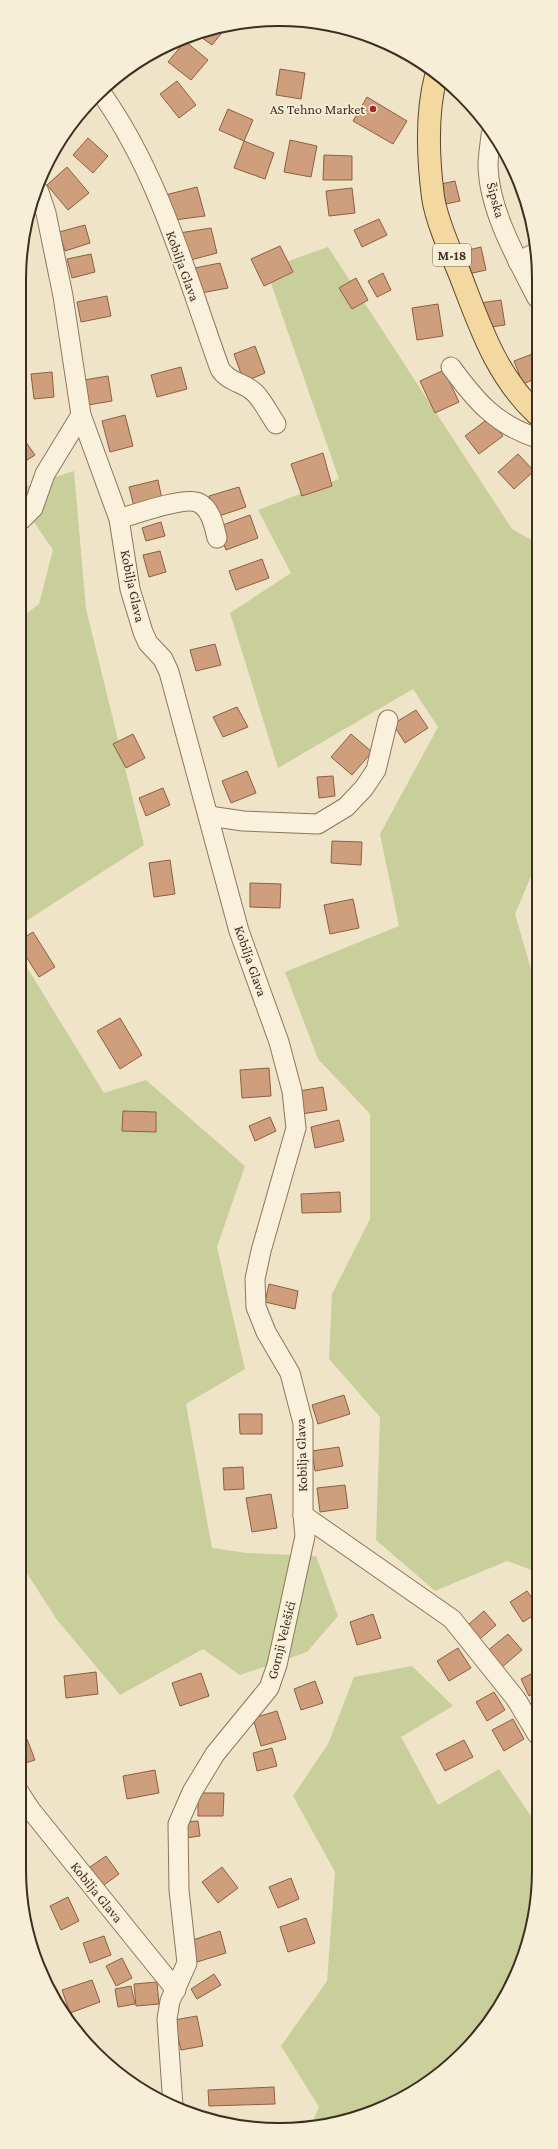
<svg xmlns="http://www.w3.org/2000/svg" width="558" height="2149" font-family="'Crimson Pro',serif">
  <rect width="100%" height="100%" fill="#f0e4c8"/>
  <g fill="#c9cf9b">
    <polygon points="328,247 512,529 537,543 537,862 515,914 537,990 537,1572 507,1561 435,1591 376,1540 380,1417 329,1359 332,1294 370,1219 370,1114 318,1059 285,972 399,926 380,834 438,727 413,689 278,768 230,613 291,573 258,510 339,479 266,269"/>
    <polygon points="74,471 86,609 144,845 20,925 21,618 39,604 53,550 21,503 21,488"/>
    <polygon points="20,956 104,1093 146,1080 245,1166 217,1247 245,1369 186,1404 212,1548 247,1553 316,1556 338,1616 307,1652 240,1675 203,1649 120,1695 57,1620 19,1561"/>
    <polygon points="412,1666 453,1706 401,1737 438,1805 499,1769 537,1825 537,1904 504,2000 437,2076 347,2121 311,2125 319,2107 281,2046 327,1981 335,1872 293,1796 328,1744 354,1677"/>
  </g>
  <g fill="#cf9f7d" stroke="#8d5f41">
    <polygon points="221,27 224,30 212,45 198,35 212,28"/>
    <polygon points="185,41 208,60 191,80 168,62"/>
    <polygon points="280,69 305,73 301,99 276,95"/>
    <polygon points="177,81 196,105 179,118 160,94"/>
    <polygon points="367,97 407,121 393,144 353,121"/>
    <polygon points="228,109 253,120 244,141 219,130"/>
    <polygon points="88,138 108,156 93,173 73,155"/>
    <polygon points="290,140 317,146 311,177 284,172"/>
    <polygon points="244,141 274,153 265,179 234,168"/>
    <polygon points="324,155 352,156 352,180 323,180"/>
    <polygon points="67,167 89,193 68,210 47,185"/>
    <polygon points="455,181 460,201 446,204 441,184"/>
    <polygon points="197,187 205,216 174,220 165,195"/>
    <polygon points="352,188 355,213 329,216 326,191"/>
    <polygon points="379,219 387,235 362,247 354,230"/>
    <polygon points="85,225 90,243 65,251 59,232"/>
    <polygon points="211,228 217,253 187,261 179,233"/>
    <polygon points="280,246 293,272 264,286 251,259"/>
    <polygon points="481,247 486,270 464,275 460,252"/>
    <polygon points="91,254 95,272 72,278 67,259"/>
    <polygon points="220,263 228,288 201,293 195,268"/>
    <polygon points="383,273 391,290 377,297 368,281"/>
    <polygon points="356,278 368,300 352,309 339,288"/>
    <polygon points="107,296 111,316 81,322 77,302"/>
    <polygon points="501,300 505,325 483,328 480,303"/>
    <polygon points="438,304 443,336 417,340 412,308"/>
    <polygon points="255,346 265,373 244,382 234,354"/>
    <polygon points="535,353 537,357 537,378 523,384 514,361"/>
    <polygon points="181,367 187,389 157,397 151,375"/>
    <polygon points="444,370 459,402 435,413 420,381"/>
    <polygon points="52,372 54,397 34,399 31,374"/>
    <polygon points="108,376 112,401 88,405 84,380"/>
    <polygon points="125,415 133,446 110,452 102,421"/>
    <polygon points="489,418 503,436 479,454 465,436"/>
    <polygon points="21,435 35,455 21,464"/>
    <polygon points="323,453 332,486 302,496 291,464"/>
    <polygon points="518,454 534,471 514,489 498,472"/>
    <polygon points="158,480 163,504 135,511 129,487"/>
    <polygon points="239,487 246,507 216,517 209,496"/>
    <polygon points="250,515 258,538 226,550 217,527"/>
    <polygon points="161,522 165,536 146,541 142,528"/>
    <polygon points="160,551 166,572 149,577 143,555"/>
    <polygon points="262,559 269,578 236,590 229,571"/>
    <polygon points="215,644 221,665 196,671 190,650"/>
    <polygon points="237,707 248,727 223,737 213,717"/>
    <polygon points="416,710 428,728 405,743 393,724"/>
    <polygon points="133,734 145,758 126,768 113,744"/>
    <polygon points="351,734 372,752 352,775 331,757"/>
    <polygon points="247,771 256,793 231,803 222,781"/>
    <polygon points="333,776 335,796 319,798 317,777"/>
    <polygon points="163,788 170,805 146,816 139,798"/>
    <polygon points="332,841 362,842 361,865 331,863"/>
    <polygon points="170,860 175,894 154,897 149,863"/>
    <polygon points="250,883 281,884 280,908 250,907"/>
    <polygon points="353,899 359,928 330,934 324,905"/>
    <polygon points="33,932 55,967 39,977 20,947 20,940"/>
    <polygon points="120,1018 142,1055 120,1069 97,1031"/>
    <polygon points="269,1068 271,1096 242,1098 240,1070"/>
    <polygon points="323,1087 327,1110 302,1114 299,1091"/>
    <polygon points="123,1111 156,1112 156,1132 122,1131"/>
    <polygon points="270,1117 276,1131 255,1141 249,1126"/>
    <polygon points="339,1120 344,1141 315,1148 311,1127"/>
    <polygon points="340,1192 341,1212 302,1213 301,1194"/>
    <polygon points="269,1284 298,1291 295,1309 265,1302"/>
    <polygon points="344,1395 350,1414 318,1424 312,1405"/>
    <polygon points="239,1414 262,1414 262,1434 240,1434"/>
    <polygon points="339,1447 343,1466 315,1471 312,1451"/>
    <polygon points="243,1467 244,1489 224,1490 223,1468"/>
    <polygon points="345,1485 348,1508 320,1512 317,1488"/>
    <polygon points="271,1494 277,1528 252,1532 246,1498"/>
    <polygon points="527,1591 537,1605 537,1613 523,1622 510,1602"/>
    <polygon points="484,1611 496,1625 480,1639 468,1625"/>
    <polygon points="373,1614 381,1638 357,1645 350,1622"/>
    <polygon points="508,1634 522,1650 501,1668 486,1652"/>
    <polygon points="458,1648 471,1668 449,1681 437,1661"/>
    <polygon points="537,1671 537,1692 529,1696 521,1679"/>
    <polygon points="96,1672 98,1694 66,1698 64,1676"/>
    <polygon points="201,1673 209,1696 180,1706 172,1683"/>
    <polygon points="315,1681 323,1703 301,1710 294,1689"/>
    <polygon points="494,1692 505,1710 487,1721 476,1702"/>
    <polygon points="277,1711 286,1739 261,1746 253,1718"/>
    <polygon points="513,1719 524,1739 504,1751 492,1730"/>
    <polygon points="27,1739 35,1760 19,1765 19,1741"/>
    <polygon points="464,1740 473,1757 445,1771 436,1754"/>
    <polygon points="272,1748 277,1766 257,1771 253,1753"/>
    <polygon points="155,1770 159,1793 127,1799 123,1776"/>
    <polygon points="198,1793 224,1793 223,1816 198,1816"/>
    <polygon points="198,1821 200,1836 186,1838 184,1822"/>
    <polygon points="106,1856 119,1874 100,1888 87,1869"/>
    <polygon points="222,1867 238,1888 218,1903 202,1882"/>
    <polygon points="291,1878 299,1899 278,1908 269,1887"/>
    <polygon points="68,1897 79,1921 61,1930 50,1906"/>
    <polygon points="306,1918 315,1943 288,1952 280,1927"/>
    <polygon points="220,1931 226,1953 197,1962 190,1941"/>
    <polygon points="104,1936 111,1955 90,1963 83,1943"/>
    <polygon points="122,1958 132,1978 116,1986 106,1966"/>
    <polygon points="214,1974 221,1985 197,1999 191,1989"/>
    <polygon points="92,1980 100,2002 70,2013 62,1990"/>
    <polygon points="157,1982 159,2004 136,2006 134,1984"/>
    <polygon points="131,1986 135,2004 118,2007 115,1989"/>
    <polygon points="197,2016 203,2046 181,2050 174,2020"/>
    <polygon points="274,2087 275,2104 209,2106 208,2090"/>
  </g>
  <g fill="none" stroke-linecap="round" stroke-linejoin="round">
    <defs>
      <g id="minor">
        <path d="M102,94C160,176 186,275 220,369C229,383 244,382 255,393C263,401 269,414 276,424"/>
        <path d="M491,135C490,145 488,156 488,166C489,210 517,259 537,298"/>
        <polyline points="39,192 46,213 63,296 81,415 119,519 130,589 143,632 148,643 163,659 169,672 239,931 279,1042 292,1091 296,1128 261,1251 255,1279 256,1307 266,1332 290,1373 303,1423 303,1515 305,1536 277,1665 269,1688 215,1754 192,1792 178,1824 179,1890 187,1963 170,2001 167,2019 173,2106"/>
        <polyline points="518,262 537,252"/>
        <path d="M451,367C475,400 496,425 537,438"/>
        <path d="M119,519C135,514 186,496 199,503C211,509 214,526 217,538"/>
        <polyline points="21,520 33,508 45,474 81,415"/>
        <polyline points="209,816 243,821 318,824 346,807 364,788 376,770 388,720"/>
        <polyline points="303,1515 452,1619 516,1699 537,1734"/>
        <polyline points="19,1792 30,1809 176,1990"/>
      </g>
      <path id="primary" d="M436,76C426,114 428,158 433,197C436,219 450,251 459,272C479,323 495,375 537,414"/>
    </defs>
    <use href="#minor" stroke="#8d765c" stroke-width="21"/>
    <use href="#primary" stroke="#5b4430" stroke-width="24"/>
    <use href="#minor" stroke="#faf1dc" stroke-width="19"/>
    <use href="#primary" stroke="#f3d9a0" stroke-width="22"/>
  </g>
  <circle fill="#9e2a2b" stroke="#f7eed8" stroke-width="1.5" cx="373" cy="109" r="4"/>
  <g text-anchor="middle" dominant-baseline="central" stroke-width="3.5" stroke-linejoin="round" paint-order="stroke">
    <rect fill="#f7eed8" stroke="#756857" stroke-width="1" x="433" y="244" width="38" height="22" rx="3"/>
    <g font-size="13" font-weight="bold" fill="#3d2e20">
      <text x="452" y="255">M-18</text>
    </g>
    <g font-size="14" fill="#3d2e20" stroke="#f7eed8" text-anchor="end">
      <text x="365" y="109">AS Tehno Market</text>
    </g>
    <g font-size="14" fill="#3d2e20" stroke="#f7eed8">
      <text transform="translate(496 200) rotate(75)">Šipska</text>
      <text transform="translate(183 266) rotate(70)">Kobilja Glava</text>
      <text transform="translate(133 586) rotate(78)">Kobilja Glava</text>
      <text transform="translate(251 961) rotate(71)">Kobilja Glava</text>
      <text transform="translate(301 1455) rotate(-92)">Kobilja Glava</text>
      <text transform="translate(281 1640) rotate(-76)">Gornji Velešići</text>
      <text transform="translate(97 1892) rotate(51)">Kobilja Glava</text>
    </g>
  </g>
  <path d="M0 0H558V2149H0ZM279 26H279A253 253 0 0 1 532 279V1870A253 253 0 0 1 279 2123H279A253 253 0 0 1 26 1870V279A253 253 0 0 1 279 26Z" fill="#f7eed8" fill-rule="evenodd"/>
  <path fill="none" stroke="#3d2e20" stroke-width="2" d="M279 26H279A253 253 0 0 1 532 279V1870A253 253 0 0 1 279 2123H279A253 253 0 0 1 26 1870V279A253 253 0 0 1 279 26Z"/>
</svg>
